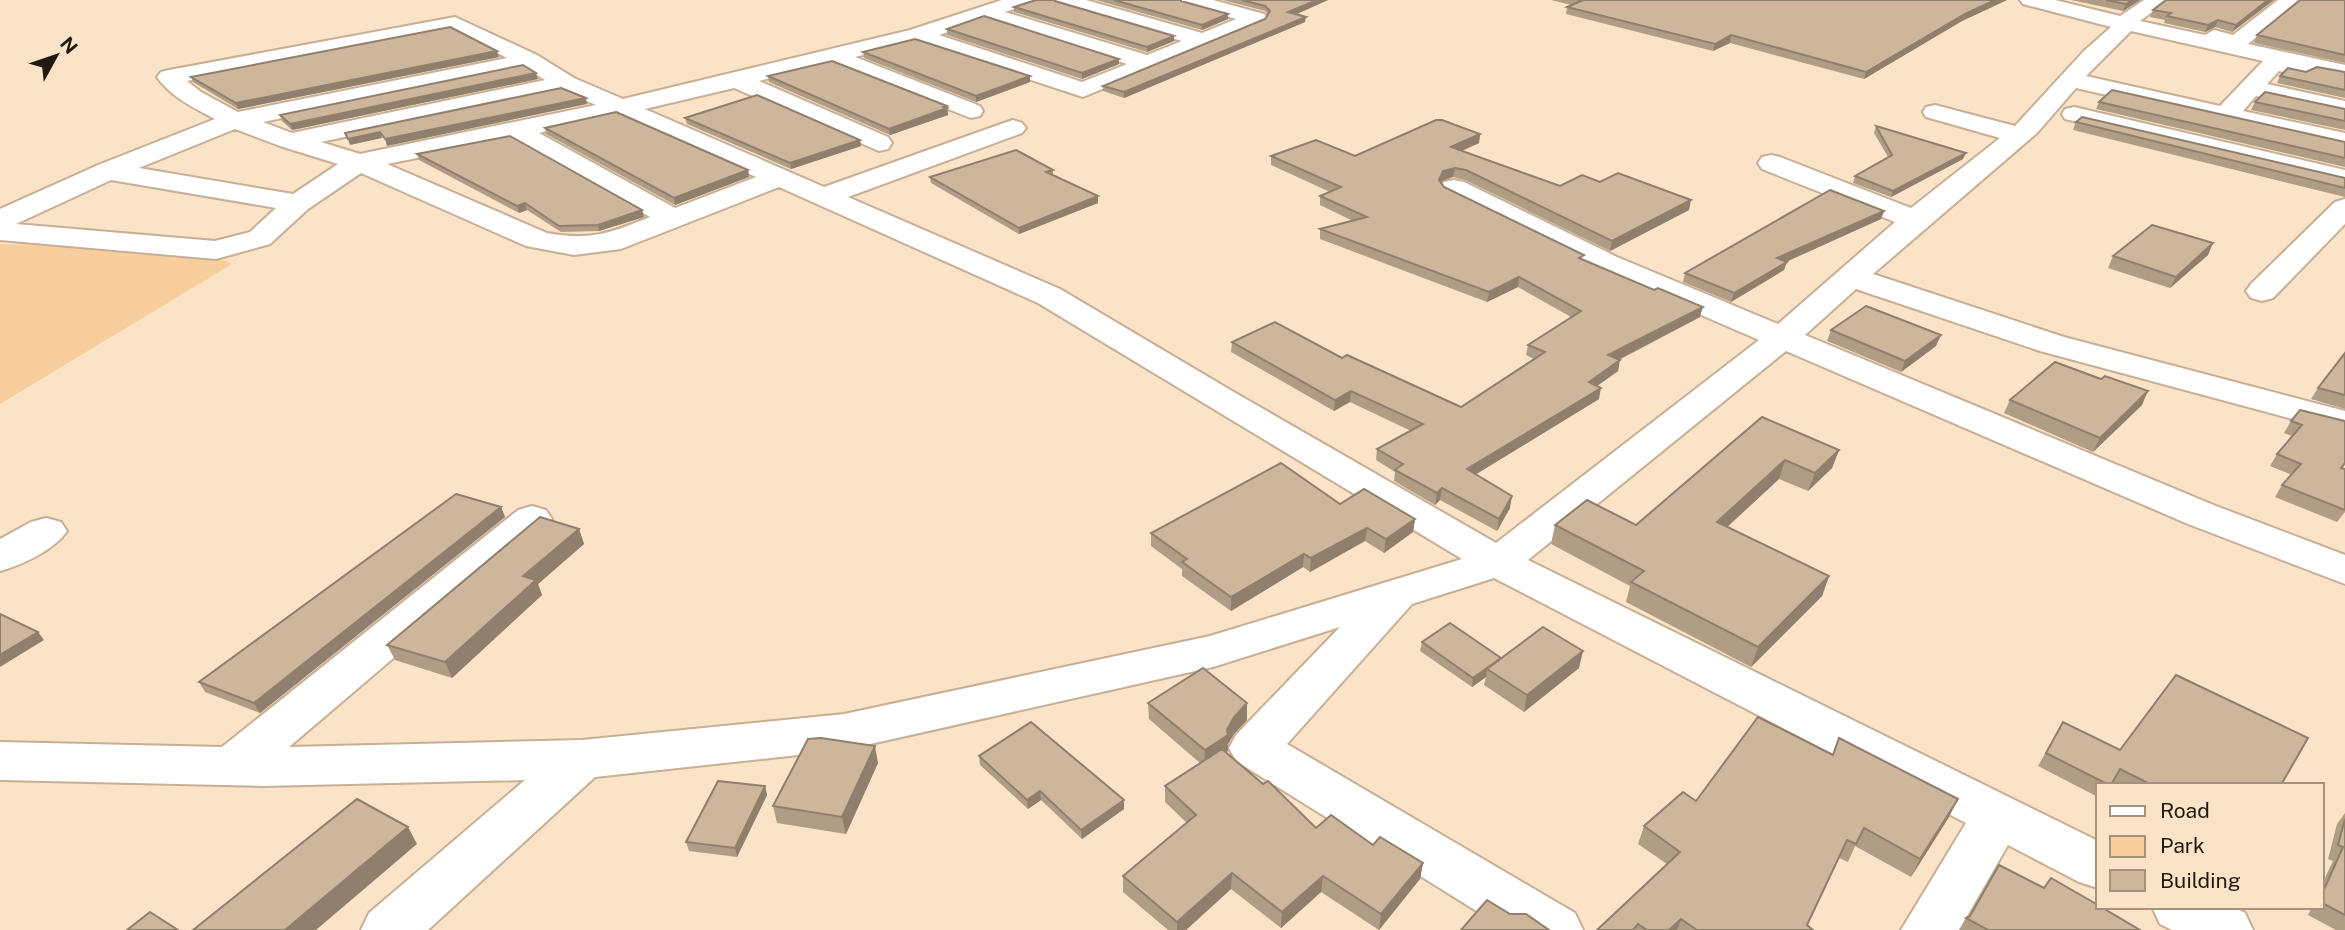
<svg xmlns="http://www.w3.org/2000/svg" width="2345" height="930" font-family="'Public Sans',sans-serif">
  <rect width="100%" height="100%" fill="#fbe3c7"/>
  <path fill="#f9ce9d" d="M0,244C50,246 194,242 232,264L0,404Z"/>
  <g fill="none" stroke-linecap="round" stroke-linejoin="round">
    <defs>
      <g id="minor">
        <path d="M1002,0H1032L1029,4L1005,12L1147,55L1182,41L1056,4L1053,0H1086L1202,33L1236,19L1182,4L1179,0H1213L1264,14L1268,18L1264,22L1083,97L916,42L855,57L980,106L983,111L980,116L971,118L830,63L759,81L888,137L892,143L888,149L879,151L734,88L645,109L824,187L1004,123L1013,120L1022,123L1026,128L1022,133L848,197L1060,289L1232,391L1496,543L1759,340L1595,269L1444,194L1440,188L1444,182L1454,180L1464,182L1617,257L1778,324L1895,222L1762,169L1758,163L1762,157L1771,155L1780,157L1911,208L2000,138L1926,117L1923,112L1926,107L1935,105L2015,126L2084,51L2111,27L2023,4L2020,0H2055L2120,16L2144,0H2168L2140,21L2205,35L2214,30L2233,35L2278,0H2301L2248,44L2345,65V79L2313,72L2303,77L2279,71L2267,84L2345,101V115L2256,96L2243,111L2345,133V149L2076,88L2037,133L1873,274L2064,337L2345,411V433L2040,351L1856,289L1805,335L2216,506L2345,555V584L2188,524L1786,351L1528,560L2098,841V888L2079,882L2008,845L1959,930H1901L1966,823L1494,578L1412,604L1287,744L1575,913L1583,930H1507L1236,761L1229,748L1236,735L1340,627L1213,667L844,750L595,777L428,930H361L369,913L525,780L263,786L0,780V742L222,747L518,510L532,506L546,510L552,519L546,528L289,747L582,740L844,714L1210,636L1462,559L1038,303L779,187L621,249L574,255L526,246L361,173L308,209L270,244L216,259L0,240V209L98,165L215,119C194,108 171,97 157,77L161,72L169,70L455,17L537,55L574,78L623,99L910,30ZM984,19L1127,64L1082,82L939,35ZM452,30L507,58L238,112L201,92L187,81ZM2131,31L2263,61L2220,106L2086,76ZM525,68L545,80L292,133L263,122ZM563,91L596,105L360,154L321,142ZM618,115L756,177L675,208L539,133ZM235,129L280,146L338,164L293,194L139,168ZM512,139L650,217C610,233 591,241 547,233L387,164ZM111,180L276,208L250,232L215,241L16,224Z"/>
        <polygon points="2074,107 2345,170 2345,186 2065,119 2062,114 2065,109"/>
        <polygon points="2345,199 2345,224 2273,298 2262,301 2251,298 2246,291 2251,284 2335,202"/>
        <path d="M46,518L61,522L67,531C54,550 22,565 0,571V539L31,522Z"/>
        <polygon points="2152,907 2234,907 2245,913 2253,930 2172,930 2160,924"/>
      </g>
    </defs>
    <use href="#minor" stroke="#c6af95" stroke-width="4"/>
    <use href="#minor" fill="#fff" fill-rule="evenodd"/>
  </g>
  <g fill="#b09d85">
    <polygon points="1096,0 1181,0 1181,1 1228,19 1202,30"/>
    <polygon points="1223,0 1328,0 1296,14 1305,22 1124,98 1103,91 1103,86 1265,19 1268,14 1265,11"/>
    <polygon points="1551,0 2007,0 1962,21 1864,79 1730,43 1713,51 1566,14 1567,7 1571,5"/>
    <polygon points="2071,0 2140,0 2123,11"/>
    <polygon points="2274,0 2232,32 2215,27 2205,32 2164,23 2165,20 2150,17 2153,10"/>
    <polygon points="2345,0 2345,63 2254,43 2257,35"/>
    <polygon points="1055,1 1174,41 1147,52 1014,12 1014,7"/>
    <polygon points="947,29 1119,59 1119,64 1082,79 947,35"/>
    <polygon points="863,52 1030,76 1030,82 976,102 864,58"/>
    <polygon points="499,57 238,109 193,82 191,77"/>
    <polygon points="2306,72 2345,72 2345,98 2277,83 2280,76"/>
    <polygon points="768,76 947,106 948,115 890,135 769,82"/>
    <polygon points="538,79 292,130 282,121 280,115"/>
    <polygon points="2099,102 2345,142 2345,167 2096,109"/>
    <polygon points="2255,102 2345,109 2345,130 2251,110"/>
    <polygon points="685,118 860,140 861,146 791,169 687,124"/>
    <polygon points="2076,122 2345,178 2345,197 2073,130"/>
    <polygon points="1876,126 1963,159 1891,197 1853,183 1855,176 1888,157 1874,133"/>
    <polygon points="545,128 748,170 749,177 675,205 546,134"/>
    <polygon points="1480,134 1479,143 1462,151 1560,186 1600,182 1689,210 1610,251 1465,180 1453,177 1442,181 1441,183 1444,187 1583,259 1700,317 1619,360 1618,371 1597,386 1599,399 1476,474 1510,508 1497,531 1440,500 1435,505 1394,481 1395,472 1376,460 1377,449 1411,431 1350,402 1334,411 1231,352 1232,342 1342,358 1461,407 1534,359 1526,355 1528,345 1571,317 1518,287 1487,302 1320,239 1320,229 1353,221 1320,205 1320,196 1330,192 1271,165 1271,156 1355,156"/>
    <polygon points="417,154 642,210 644,217 599,231 561,232 527,210 519,213 419,160"/>
    <polygon points="1053,170 1053,175 1098,196 1098,203 1019,234 931,183 930,177"/>
    <polygon points="1884,211 1881,219 1786,262 1784,270 1731,302 1683,282 1685,273"/>
    <polygon points="2208,255 2170,288 2108,268 2113,256"/>
    <polygon points="1831,330 1936,346 1901,372 1827,341"/>
    <polygon points="2345,353 2345,409 2311,399 2318,388"/>
    <polygon points="2010,400 2142,405 2093,452 2004,413"/>
    <polygon points="1762,417 1839,450 1832,468 1808,491 1779,479 1727,527 1829,576 1822,596 1751,667 1626,602 1630,586 1551,544 1555,525 1636,525"/>
    <polygon points="2291,421 2345,421 2345,465 2342,468 2345,512 2337,522 2275,497 2282,485 2292,475 2270,466 2277,454 2292,436 2284,433"/>
    <polygon points="1340,504 1415,519 1413,532 1384,553 1365,541 1310,572 1303,567 1231,611 1182,576 1182,569 1151,546 1151,533"/>
    <polygon points="501,507 505,517 260,713 205,692 199,682"/>
    <polygon points="579,529 584,544 538,584 542,595 452,678 395,660 387,645"/>
    <polygon points="1422,642 1501,658 1579,668 1524,712 1484,685 1486,677 1472,687 1420,651"/>
    <polygon points="1148,703 1247,720 1234,734 1228,744 1228,751 1226,752 1316,828 1373,845 1423,863 1420,879 1379,930 1321,892 1281,928 1231,889 1186,930 1168,930 1123,892 1123,876 1187,823 1165,802 1165,786 1200,763 1149,719"/>
    <polygon points="2063,722 2120,750 2281,785 2117,785 2112,782 2111,785 2098,785 2098,797 2038,766"/>
    <polygon points="1839,738 1949,817 1911,877 1855,846 1848,862 1839,858 1807,926 1813,930 1597,930 1667,864 1638,844 1644,826 1696,801 1832,755"/>
    <polygon points="979,756 1124,800 1124,809 1082,839 1041,800 1028,809 980,765"/>
    <polygon points="878,763 846,834 777,823 773,806"/>
    <polygon points="765,786 767,795 737,857 689,851 686,842"/>
    <polygon points="2345,813 2345,930 2336,930 2308,915 2312,907 2322,907 2322,884 2333,861 2328,859 2337,824"/>
    <polygon points="2044,888 2140,930 1959,930 1966,918"/>
  </g>
  <g fill="#907f6c">
    <polygon points="1317,0 1328,0 1288,18 1288,12"/>
    <polygon points="1995,0 2007,0 1962,21 1864,79 1866,72 1965,14"/>
    <polygon points="2132,0 2140,0 2123,11 2126,4"/>
    <polygon points="2268,0 2274,0 2232,32 2236,25"/>
    <polygon points="1228,14 1228,19 1202,30 1202,25"/>
    <polygon points="1306,17 1305,22 1124,98 1124,92"/>
    <polygon points="2218,20 2215,27 2205,32 2208,25"/>
    <polygon points="1731,35 1730,43 1713,51 1715,44"/>
    <polygon points="1174,36 1174,41 1147,52 1147,47"/>
    <polygon points="497,51 499,57 238,109 236,103"/>
    <polygon points="1119,59 1119,64 1082,79 1082,73"/>
    <polygon points="536,73 538,79 292,130 290,124"/>
    <polygon points="1030,76 1030,82 976,102 976,96"/>
    <polygon points="586,98 587,104 387,146 385,139"/>
    <polygon points="947,106 948,115 890,135 889,129"/>
    <polygon points="380,132 382,138 350,145 348,139"/>
    <polygon points="1480,134 1479,143 1450,156 1451,147"/>
    <polygon points="860,140 861,146 791,169 790,163"/>
    <polygon points="1966,153 1963,159 1891,197 1893,191"/>
    <polygon points="1455,168 1453,177 1442,181 1438,189 1439,180 1443,171"/>
    <polygon points="748,170 749,177 675,205 674,198"/>
    <polygon points="1098,196 1098,203 1019,234 1019,228"/>
    <polygon points="1691,200 1689,210 1610,251 1612,241"/>
    <polygon points="525,203 527,210 519,213 517,206"/>
    <polygon points="642,210 644,217 599,231 598,225"/>
    <polygon points="1884,211 1881,219 1774,267 1777,258"/>
    <polygon points="2213,243 2208,255 2170,288 2176,277"/>
    <polygon points="1787,262 1784,270 1731,302 1734,293"/>
    <polygon points="1519,277 1518,287 1487,302 1489,292"/>
    <polygon points="1703,307 1700,317 1606,366 1608,355"/>
    <polygon points="1941,335 1936,346 1901,372 1905,361"/>
    <polygon points="1620,360 1618,371 1587,393 1589,382"/>
    <polygon points="1601,388 1599,399 1465,481 1467,469"/>
    <polygon points="1351,391 1350,402 1334,411 1335,400"/>
    <polygon points="2148,391 2142,405 2093,452 2100,438"/>
    <polygon points="1839,450 1832,468 1808,491 1815,473"/>
    <polygon points="1785,460 1779,479 1712,541 1717,522"/>
    <polygon points="1442,488 1440,500 1435,505 1437,493"/>
    <polygon points="1512,496 1510,508 1497,531 1499,519"/>
    <polygon points="501,507 505,517 260,713 254,703"/>
    <polygon points="1415,519 1413,532 1384,553 1386,539"/>
    <polygon points="1367,528 1365,541 1310,572 1311,558"/>
    <polygon points="579,529 584,544 538,584 542,595 452,678 445,662 523,576"/>
    <polygon points="1304,554 1303,567 1231,611 1231,597"/>
    <polygon points="1829,576 1822,596 1751,667 1758,647"/>
    <polygon points="38,632 44,640 0,667 0,655"/>
    <polygon points="1583,651 1579,668 1524,712 1527,695"/>
    <polygon points="1501,659 1487,669 1486,677 1472,687 1473,678"/>
    <polygon points="1247,703 1247,720 1234,734 1228,744 1228,751 1204,767 1205,750 1227,730 1234,717"/>
    <polygon points="875,746 878,763 846,834 842,817"/>
    <polygon points="765,786 767,795 737,857 735,848"/>
    <polygon points="1040,791 1041,800 1028,809 1027,800"/>
    <polygon points="1958,799 1949,817 1911,877 1920,859"/>
    <polygon points="1124,800 1124,809 1082,839 1081,830"/>
    <polygon points="408,827 417,844 316,930 285,930"/>
    <polygon points="1423,863 1420,879 1379,930 1381,914"/>
    <polygon points="1232,873 1231,889 1186,930 1177,930 1177,922"/>
    <polygon points="1323,876 1321,892 1281,928 1282,912"/>
    <polygon points="1681,919 1677,930 1669,930"/>
  </g>
  <g fill="#cdb69b" stroke="#907f6c" stroke-width="2">
    <polygon points="1036,0 1054,0 1055,1 1174,36 1147,47 1014,7"/>
    <polygon points="1114,0 1181,0 1181,1 1228,14 1202,25"/>
    <polygon points="1242,0 1317,0 1288,12 1306,17 1124,92 1103,86 1265,19 1270,11 1265,6"/>
    <polygon points="1578,0 1995,0 1965,14 1866,72 1731,35 1715,44 1567,7 1581,1"/>
    <polygon points="2106,0 2132,0 2126,4"/>
    <polygon points="2166,0 2268,0 2236,25 2218,20 2208,25 2167,16 2171,13 2153,10"/>
    <polygon points="2300,0 2345,0 2345,55 2257,35"/>
    <polygon points="984,16 1119,59 1082,73 947,29"/>
    <polygon points="450,27 497,51 236,103 191,77"/>
    <polygon points="915,39 1030,76 976,96 863,52"/>
    <polygon points="832,61 947,106 944,107 947,108 889,129 768,76"/>
    <polygon points="523,65 536,73 290,124 280,115"/>
    <polygon points="2317,67 2345,72 2345,90 2280,76 2288,68 2306,72"/>
    <polygon points="561,88 586,98 385,139 380,132 348,139 345,133"/>
    <polygon points="2112,90 2345,142 2345,158 2099,102"/>
    <polygon points="2265,92 2345,109 2345,121 2255,102"/>
    <polygon points="757,95 860,140 790,163 685,118"/>
    <polygon points="616,112 748,170 674,198 545,128"/>
    <polygon points="2082,117 2345,178 2345,188 2076,122"/>
    <polygon points="1436,120 1442,120 1480,134 1451,147 1560,186 1582,175 1600,182 1618,173 1691,200 1612,241 1466,170 1455,168 1443,171 1439,180 1444,187 1584,255 1579,258 1654,290 1658,288 1703,307 1608,355 1620,360 1589,382 1601,388 1467,469 1512,496 1499,519 1442,488 1437,493 1395,470 1403,464 1377,449 1423,424 1351,391 1335,400 1232,342 1275,322 1342,358 1347,355 1461,407 1545,352 1528,345 1581,311 1519,277 1489,292 1320,229 1367,217 1320,196 1341,187 1271,156 1316,140 1355,156"/>
    <polygon points="1876,126 1966,153 1893,191 1855,176 1892,155"/>
    <polygon points="510,136 642,210 598,225 559,226 525,203 517,206 417,154"/>
    <polygon points="1016,150 1053,170 1046,172 1098,196 1019,228 930,177"/>
    <polygon points="1830,190 1884,211 1777,258 1787,262 1734,293 1685,273"/>
    <polygon points="2152,225 2213,243 2176,277 2113,256"/>
    <polygon points="1866,306 1941,335 1905,361 1831,330"/>
    <polygon points="2345,353 2345,395 2318,388"/>
    <polygon points="2055,362 2101,379 2105,376 2148,391 2100,438 2010,400"/>
    <polygon points="2300,410 2345,421 2345,463 2341,468 2345,469 2345,510 2282,485 2301,464 2277,454 2302,425 2291,421"/>
    <polygon points="1762,417 1839,450 1815,473 1785,460 1717,522 1829,576 1758,647 1631,582 1644,571 1555,525 1587,500 1636,525"/>
    <polygon points="1281,463 1340,504 1364,489 1415,519 1386,539 1367,528 1311,558 1304,554 1231,597 1182,562 1187,559 1151,533"/>
    <polygon points="456,494 501,507 254,703 199,682"/>
    <polygon points="540,517 579,529 523,576 536,580 445,662 387,645"/>
    <polygon points="0,614 38,632 0,655"/>
    <polygon points="1450,623 1501,658 1473,678 1422,642"/>
    <polygon points="1543,627 1583,651 1527,695 1487,669"/>
    <polygon points="1203,668 1247,703 1234,717 1227,730 1228,735 1205,750 1148,703"/>
    <polygon points="2176,675 2308,738 2281,785 2152,785 2120,769 2111,785 2109,785 2046,753 2063,722 2120,750"/>
    <polygon points="1758,717 1833,755 1839,738 1958,799 1920,859 1864,828 1856,844 1847,840 1807,925 1813,930 1697,930 1681,919 1669,930 1647,930 1638,924 1633,930 1597,930 1680,852 1644,826 1683,792 1696,801"/>
    <polygon points="1031,722 1124,800 1081,830 1040,791 1027,800 979,756"/>
    <polygon points="821,738 875,746 842,817 773,806 808,739"/>
    <polygon points="1222,749 1263,784 1268,781 1316,828 1331,815 1373,845 1380,837 1423,863 1381,914 1323,876 1282,912 1232,873 1177,922 1123,876 1196,815 1165,786"/>
    <polygon points="718,781 765,786 735,848 686,842"/>
    <polygon points="357,799 408,827 285,930 193,930"/>
    <polygon points="2345,819 2345,915 2322,903 2322,894 2343,847 2338,845"/>
    <polygon points="1999,865 2044,888 2051,878 2098,905 2098,907 2101,907 2140,930 1988,930 1966,918 1970,916"/>
    <polygon points="1487,900 1510,914 1526,914 1549,930 1461,930"/>
    <polygon points="150,912 178,930 127,930"/>
  </g>
  <rect x="2096" y="783" width="228" height="126" fill="#fbe3c7" stroke="#a4927d" stroke-width="2"/>
  <rect x="2110" y="806" width="35" height="10" fill="#ffffff" stroke="#a4927d" stroke-width="2"/>
  <text x="2160" y="818" font-size="21" fill="#21180e">Road</text>
  <rect x="2110" y="836" width="35" height="21" fill="#f9ce9d" stroke="#a4927d" stroke-width="2"/>
  <text x="2160" y="853" font-size="21" fill="#21180e">Park</text>
  <rect x="2110" y="870" width="35" height="21" fill="#cdb69b" stroke="#a4927d" stroke-width="2"/>
  <text x="2160" y="888" font-size="21" fill="#21180e">Building</text>
  <g transform="translate(56 56) rotate(50)" stroke="#fbe3c7" stroke-width="5" paint-order="stroke">
  <path d="M0-5L12 26L0 18L-12 26Z" fill="#21180e"/>
  <text y="-10" font-size="19" font-weight="bold" text-anchor="middle" fill="#21180e">N</text>
  </g>
</svg>
